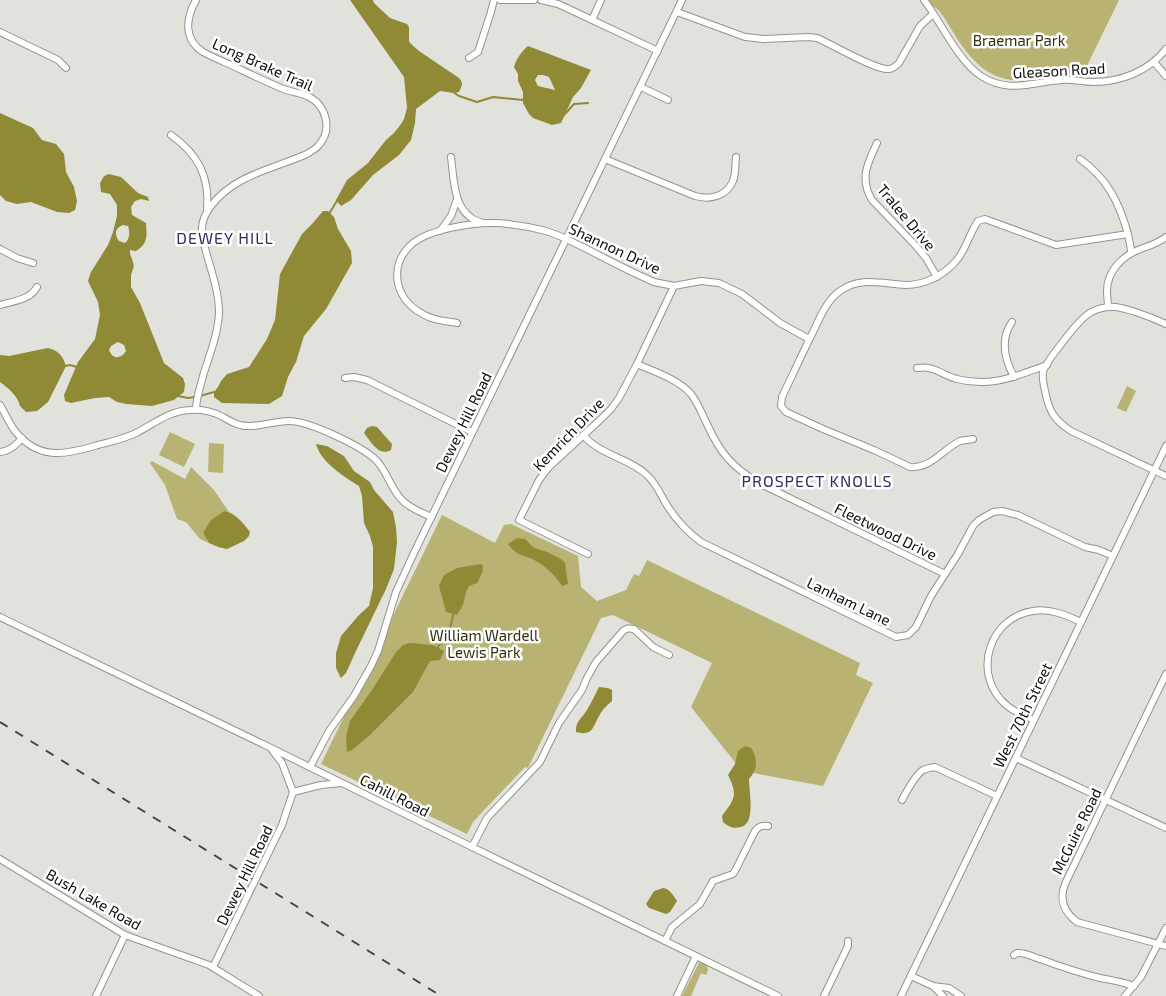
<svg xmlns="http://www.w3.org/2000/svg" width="1166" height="996" font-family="'Exo 2',sans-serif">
  <rect width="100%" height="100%" fill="#e2e2dd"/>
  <g fill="#b8b373">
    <path d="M919,0H1119L1083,74C1074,75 1066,73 1056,74C1045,74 1034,79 1022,80C994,82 975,65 960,43C954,35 943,13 936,8C931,5 924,3 919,0Z"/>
    <polygon points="1127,386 1136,391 1126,412 1117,408"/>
    <polygon points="170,432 195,444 184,467 159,455"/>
    <polygon points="209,443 224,444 223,473 208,472"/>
    <polygon points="152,461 185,479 191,467 214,490 229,512 224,511 203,533 209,543 200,539 186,522 177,519 165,485 150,463"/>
    <polygon points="442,515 495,543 504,525 511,524 578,556 581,587 597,601 626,590 634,574 639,576 647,560 860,663 856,675 873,683 823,786 742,771 691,707 712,663 613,615 601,618 528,768 525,767 473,822 467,834 321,764"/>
    <polygon points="699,963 702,963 707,966 708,970 706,975 701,973 691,996 682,996"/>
  </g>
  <g fill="#908936" fill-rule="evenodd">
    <path d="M350,0H373L374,3L390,18L407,24L409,27V41L410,43L419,51L459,78C464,84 462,85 459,92L454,93L440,91L416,109L415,123L411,140L399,155L373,175L351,200L341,206L336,200L347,180L368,163L386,140L394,133L401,124L404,119L407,108L404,77Z"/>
    <path d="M528,46L591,70L581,88L573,97L561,123L552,125L533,118L529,114L523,103V92L518,81V74L514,67C516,59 522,51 528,46ZM538,75H543L549,77L555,90L538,86L535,80Z"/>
    <polygon points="0,113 33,128 42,140 56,144 64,154 66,172 74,187 77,201 75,210 69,213 57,212 31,202 17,204 6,201 0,195"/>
    <path d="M109,174L121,177L138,193L148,197L149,201L141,199L135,201L131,207L132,215L146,223C147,236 148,244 136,251L130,250V254L132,259L134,266L131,275V287L140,303L164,363L183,378L185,384L184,392L174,400L152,406L126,404L117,402L109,397L95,398L71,403L65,401L64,395L78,362L95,339L100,315L98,302L88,281L91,272L108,245L113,232L117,216V205L110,194L101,192L100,183L104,176ZM123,225L128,226C130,231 130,239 125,243L119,241C114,234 115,228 123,225ZM118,342L124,345L126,351C121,359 113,360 109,350L111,346Z"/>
    <polygon points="323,211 328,211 334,217 338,229 351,251 352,263 326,309 304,336 296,362 288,377 282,396 269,404 222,403 214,397 214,392 218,387 221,381 227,374 249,367 267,339 275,320 280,274 302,234 312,224"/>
    <path d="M48,348C58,350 63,356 66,366L48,402L37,411L26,412L20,406C18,396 8,388 0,382V355L9,356Z"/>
    <path d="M372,426L377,427L392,444L391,450C379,457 371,442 364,433L367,428Z"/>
    <path d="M316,444L327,446L344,456L354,471L370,482L374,490L393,512L396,527L397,542L394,569L386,589L356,651L346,673L341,678L336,668V653L341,636L359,615L369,606L373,588V547L370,536L364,523L362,496L359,486C344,477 320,461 316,444Z"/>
    <path d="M224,511C236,513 243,523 250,532L249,536L244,541L227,549L218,547L209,543L203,533L211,520Z"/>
    <path d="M517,538L525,539L534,548L547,552L561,559L565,563L568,584L562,586C557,577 545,566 536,561C524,554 517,557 508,544Z"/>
    <polygon points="481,564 483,566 482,570 483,571 477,583 469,586 466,592 463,605 457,615 446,612 439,586 444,575 457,568"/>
    <polygon points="410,643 433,645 444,651 440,660 430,661 413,692 370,735 352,750 347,752 346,736 350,721 372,690 396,652 403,645"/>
    <path d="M599,687L608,688L612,690V701C606,706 601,711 598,718C592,729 592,736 576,732C575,722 582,718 587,710C591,703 595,695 599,687Z"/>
    <path d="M745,746L751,748C758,759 758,769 749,779C749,791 756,824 741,827C733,829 729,827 723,822L722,816C735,799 738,795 728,775L735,764L738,751Z"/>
    <path d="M663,888C670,889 673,895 677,901L670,912L666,914L649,908L646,904L654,891Z"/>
  </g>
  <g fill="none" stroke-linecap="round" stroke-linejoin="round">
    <g stroke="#908936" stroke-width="2">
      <polyline points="453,92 459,96 477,102 493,97 523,100 524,98"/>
      <polyline points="564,114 564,115 574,104 588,103"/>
      <polyline points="329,214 338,199"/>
      <polyline points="65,366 70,365 77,367"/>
      <polyline points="178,396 188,398 195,397"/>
      <polyline points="200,396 214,392"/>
      <polyline points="438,647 450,629 453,615"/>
    </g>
    <defs>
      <g id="minor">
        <polyline points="500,0 534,0"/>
        <polyline points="541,0 558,4 571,10 658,51"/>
        <path d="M924,0C941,22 958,61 981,76C1009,94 1032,82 1062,80C1072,79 1082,82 1093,82C1121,82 1149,71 1166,49"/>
        <path d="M677,12L745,37L764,39L809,37L817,38C831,44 877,71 889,69C893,69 896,66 899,63L920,26L933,14"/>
        <polyline points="592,20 601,0"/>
        <polyline points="0,32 58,60 66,68"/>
        <polyline points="469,58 478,52 490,15 494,0"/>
        <polyline points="1154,62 1166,76"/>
        <polyline points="641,87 668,100"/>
        <path d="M171,135C198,154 210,177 207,210"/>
        <path d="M877,143C868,162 859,179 872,200L916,246L926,258L937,277"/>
        <path d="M451,157C454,180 453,214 480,222"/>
        <path d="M605,159L695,196C710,200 726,197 733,181C736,174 735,165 736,157"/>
        <path d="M1080,159C1107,178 1119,202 1128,234C1129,241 1131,246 1131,253"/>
        <polyline points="440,231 451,216 457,199"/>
        <polyline points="0,249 17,258 33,263"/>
        <path d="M0,305C14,301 30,300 37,287"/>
        <path d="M1108,307C1108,302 1107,296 1107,291C1107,272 1121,257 1138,250C1148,246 1157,244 1166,237"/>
        <path d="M1012,322C1000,339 1005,360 1014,377"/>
        <path d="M457,323C445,321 431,320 421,313C394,298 388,264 413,243C431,229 474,222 497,223C514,224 531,227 546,231C560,235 572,242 585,248C604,258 623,268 643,277L654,282L674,286L701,281L719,283L742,294L780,323L809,339"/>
        <path d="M1166,324C1153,318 1121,305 1108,307C1100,308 1093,310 1087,315C1078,321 1045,363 1043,372C1042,378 1044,386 1045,391C1049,411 1054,420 1071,431L1166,476"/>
        <path d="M637,364C655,372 678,379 691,394C698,403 702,414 707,424C720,453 732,467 759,483L945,574"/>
        <path d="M917,368C920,368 925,367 928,368C937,369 948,377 957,379C991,388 1016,376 1047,365"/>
        <polyline points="345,378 354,377 367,380 472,432"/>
        <path d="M0,405C5,413 9,423 15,431C38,460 64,455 95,446C109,442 125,439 138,432C155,423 169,411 190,410C201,409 212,411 223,417C228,420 233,423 240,425C256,429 272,421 289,421C309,421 359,445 375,459C387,470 390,488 402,500C409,508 421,512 431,517"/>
        <path d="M196,410C196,398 200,388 203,376C209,356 218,335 219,313C219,287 208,264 203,239C200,227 204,215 211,206C234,175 273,169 307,154C311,151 316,149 319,145C333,129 326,104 307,96C299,92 289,92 281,88C264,81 248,73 231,65C222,61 212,57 203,52C183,39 186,18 196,0"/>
        <path d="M583,435C601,456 630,458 648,476C656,484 660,493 665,502C675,519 686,531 701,542L896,637L908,635L916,627L931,596L958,554L973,526L979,520L993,512L1002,511L1018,515L1085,547L1099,550L1113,556"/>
        <path d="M973,439C969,440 964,440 960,441C943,449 931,469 910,467L874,450L823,429L786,412L781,406L782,397C792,376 802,354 813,332C820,318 826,301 840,291C860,276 883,284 906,285C925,285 944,275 956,261C966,250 969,234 978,221L985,219L1056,245L1128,234"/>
        <path d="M0,452C10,451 16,445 22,438"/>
        <polyline points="588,554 519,520 539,480 549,467 601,419 611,409 619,398 637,364 674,286"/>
        <polyline points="0,617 269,747 472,847 778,996"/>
        <path d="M1166,674L1065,884C1059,899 1064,912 1077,922L1166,946"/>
        <path d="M1034,720C1022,715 1010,710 1001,700C973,669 991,617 1033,611C1049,608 1066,615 1081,622"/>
        <polyline points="1016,758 1166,828"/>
        <polyline points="310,767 329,731 354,696 371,666 378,651 396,592 413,555 682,0"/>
        <polyline points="293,792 321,785 341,783"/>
        <path d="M902,800C907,791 915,775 923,770C927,768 931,768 935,767L997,796"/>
        <path d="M472,847L487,818L540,762L559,723L582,690L587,678L596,662L623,631C627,628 629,628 634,629L653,647L669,655"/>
        <polyline points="0,859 125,935 209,965 259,996"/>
        <path d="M665,941L672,927L700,904L713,881L733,874L736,869L755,831C759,826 762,825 768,826"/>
        <path d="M1014,955L1017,953C1026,952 1032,957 1040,959C1059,966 1080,973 1100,978C1112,980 1123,982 1134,986"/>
        <polyline points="213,967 282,825 293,792 282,763 272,750"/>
        <polyline points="911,976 933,986 949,988 961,996"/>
        <polyline points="933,986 943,996"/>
        <polyline points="96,996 125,935"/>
        <polyline points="677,996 696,956"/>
        <polyline points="824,996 848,946 848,941"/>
        <polyline points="901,996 1166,446"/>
        <polyline points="1125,996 1141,977 1166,928"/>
      </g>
    </defs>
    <use href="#minor" stroke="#93938f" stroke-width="8"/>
    <use href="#minor" stroke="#fff" stroke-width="6"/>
    <polyline stroke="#41413f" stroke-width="2" stroke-dasharray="9 9" stroke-linecap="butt" points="0,722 441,996"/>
  </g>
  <g text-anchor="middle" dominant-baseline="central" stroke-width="5" stroke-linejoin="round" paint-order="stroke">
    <g font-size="15" fill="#322f0a" stroke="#fff">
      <text x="1019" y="40">Braemar Park</text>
      <text x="484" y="635">William Wardell<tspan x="484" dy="17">Lewis Park</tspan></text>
    </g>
    <g font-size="15" fill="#0e0e0d" stroke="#fff">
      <text transform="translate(263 64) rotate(24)">Long Brake Trail</text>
      <text transform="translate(1059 70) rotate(-3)">Gleason Road</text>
      <text transform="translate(907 217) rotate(50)">Tralee Drive</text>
      <text transform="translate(615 248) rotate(25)">Shannon Drive</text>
      <text transform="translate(463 422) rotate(-64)">Dewey Hill Road</text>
      <text transform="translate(568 434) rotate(-46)">Kemrich Drive</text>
      <text transform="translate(886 531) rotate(26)">Fleetwood Drive</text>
      <text transform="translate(849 601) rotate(26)">Lanham Lane</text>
      <text transform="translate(1022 715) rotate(-64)">West 70th Street</text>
      <text transform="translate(395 795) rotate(27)">Cahill Road</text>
      <text transform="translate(1076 831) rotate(-64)">McGuire Road</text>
      <text transform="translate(244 875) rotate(-64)">Dewey Hill Road</text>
      <text transform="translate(94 899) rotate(30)">Bush Lake Road</text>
    </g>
    <g font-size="16" letter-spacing="1" fill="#3b2964" stroke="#fff">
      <text x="225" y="237">DEWEY HILL</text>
      <text x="817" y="480">PROSPECT KNOLLS</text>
    </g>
  </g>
</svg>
